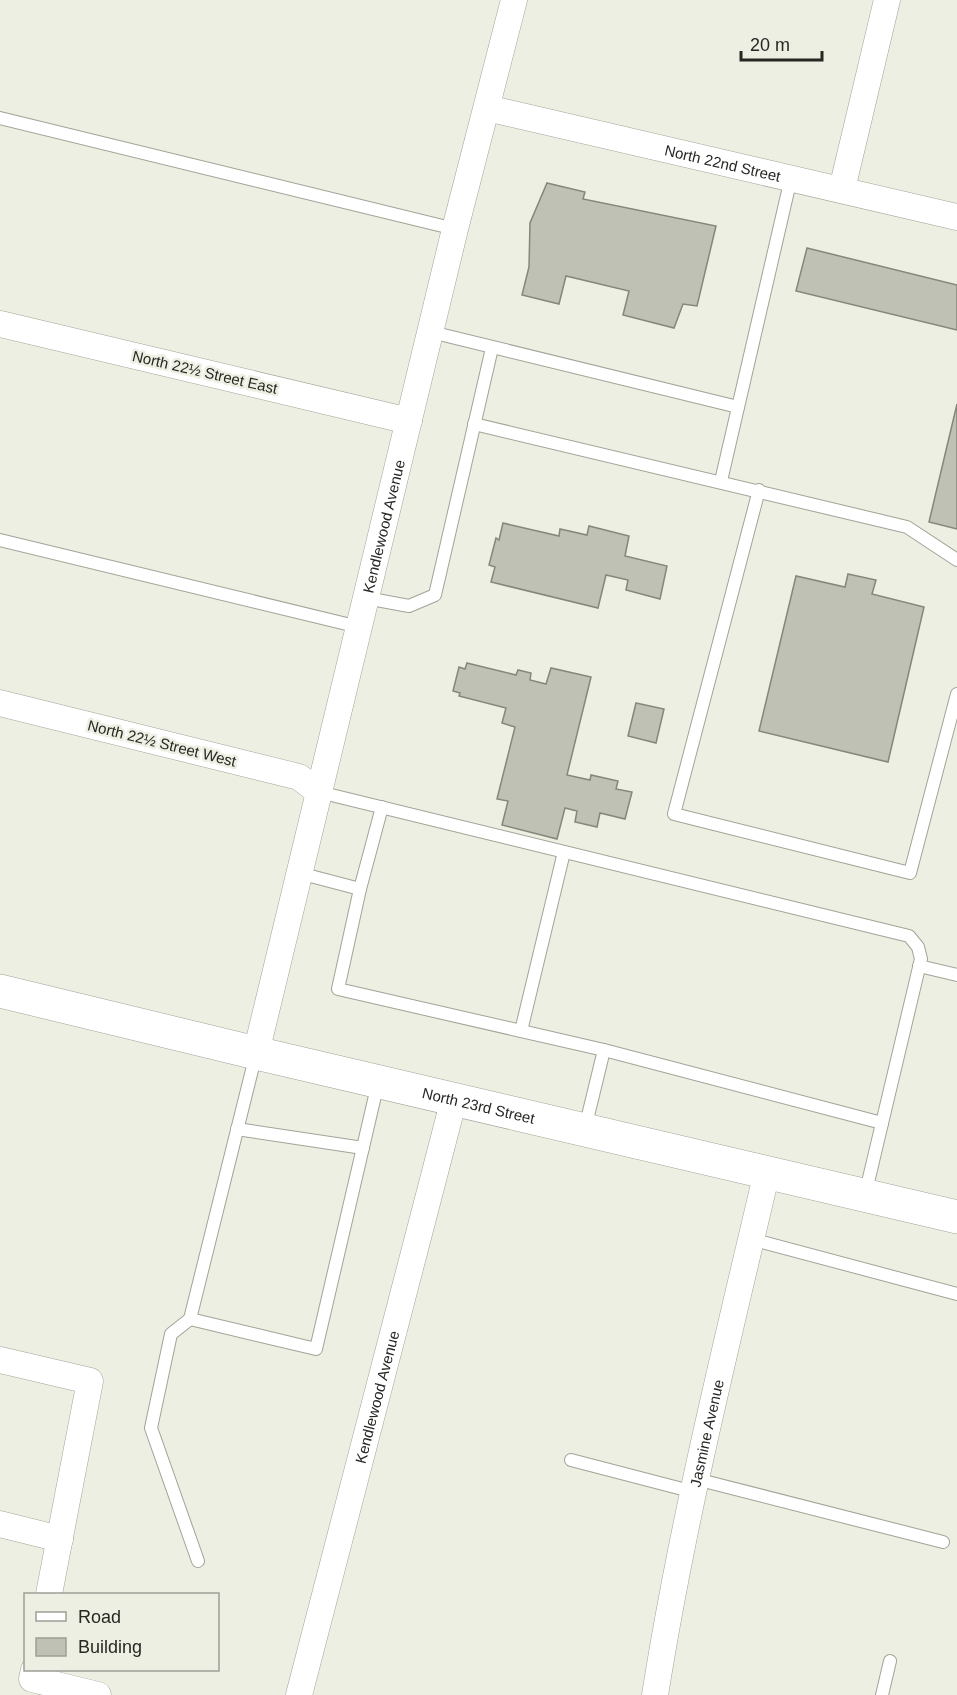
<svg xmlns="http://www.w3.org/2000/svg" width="957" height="1695" font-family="Arial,sans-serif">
  <rect width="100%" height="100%" fill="#ecefe2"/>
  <g fill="#bfc1b5" stroke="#84877b" stroke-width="1.5">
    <polygon points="547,183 585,192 583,199 716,226 697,306 683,304 674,328 623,315 629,291 566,276 559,304 522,295 529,267 530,223"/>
    <polygon points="807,248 957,285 957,330 796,291"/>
    <polygon points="957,404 957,529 929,522"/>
    <polygon points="503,523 559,536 560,529 587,535 589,526 629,536 625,556 667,566 660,599 626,590 628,580 606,575 598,608 491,582 495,567 489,565 496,538 499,540"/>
    <polygon points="848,574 876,580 872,594 924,607 888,762 759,731 796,576 845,587"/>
    <polygon points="467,663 516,675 518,670 531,673 530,680 546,684 551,668 591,677 567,775 590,780 591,775 618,781 616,789 632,792 625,819 600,813 597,827 575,822 577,811 565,808 557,839 502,825 508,801 497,799 515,727 502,723 506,708 459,696 460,693 453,691 459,667 465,669"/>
    <polygon points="636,703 664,709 656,743 628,736"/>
  </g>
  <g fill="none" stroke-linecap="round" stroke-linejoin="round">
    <defs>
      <g id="service">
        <polyline points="0,118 455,229"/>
        <polyline points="431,332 738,407"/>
        <polyline points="474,424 907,527 957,560"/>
        <polyline points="721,481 791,178"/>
        <polyline points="759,490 674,814 910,873 957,694"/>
        <polyline points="0,540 359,627"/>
        <polyline points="366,598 409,606 435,595 492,348"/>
        <polyline points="319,792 909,936 918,947 921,959 865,1195"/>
        <polyline points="382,807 360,889 338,989 604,1050 882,1123"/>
        <polyline points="299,873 360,889"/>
        <polyline points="919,966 957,975"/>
        <polyline points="521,1031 564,852"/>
        <polyline points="256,1054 190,1319 316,1349 378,1083"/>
        <polyline points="585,1128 604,1050"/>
        <polyline points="237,1129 363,1148"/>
        <polyline points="751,1239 957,1294"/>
        <polyline points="190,1319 171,1334 151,1428 198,1561"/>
        <polyline points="571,1460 694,1492"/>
        <polyline points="696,1479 943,1542"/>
        <polyline points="882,1695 890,1661"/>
      </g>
      <g id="minor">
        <path id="s1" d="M487,108L957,217"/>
        <polyline points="842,189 887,0"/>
        <polyline points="0,324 409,421"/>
        <polyline points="0,703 299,777 319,792"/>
        <path id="s2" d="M256,1053L455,229L514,0"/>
        <polyline points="0,1360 90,1381 49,1594"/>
        <polyline points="0,1524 60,1539"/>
        <polyline points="34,1670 32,1679 98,1695"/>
        <path id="s3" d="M299,1695L454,1099"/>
        <path id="s4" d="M655,1695C683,1519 726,1346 767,1172"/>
      </g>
      <g id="secondary">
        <path id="s5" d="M0,991L256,1053L957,1217"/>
      </g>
    </defs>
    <use href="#service" stroke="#a1a497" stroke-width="14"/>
    <use href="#minor" stroke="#a1a497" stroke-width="27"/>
    <use href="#secondary" stroke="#a1a497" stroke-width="34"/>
    <use href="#service" stroke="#fff" stroke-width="12"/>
    <use href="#minor" stroke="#fff" stroke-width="26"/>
    <use href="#secondary" stroke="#fff" stroke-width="33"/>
  </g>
  <g text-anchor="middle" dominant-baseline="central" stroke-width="5" stroke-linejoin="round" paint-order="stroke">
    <g font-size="15" fill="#272824" stroke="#ecefe2">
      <text stroke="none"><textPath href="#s1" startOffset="242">North 22nd Street</textPath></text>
      <text transform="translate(205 372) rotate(13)">North 22½ Street East</text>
      <text stroke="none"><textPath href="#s2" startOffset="542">Kendlewood Avenue</textPath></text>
      <text transform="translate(162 743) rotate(14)">North 22½ Street West</text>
      <text stroke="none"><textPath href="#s5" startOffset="492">North 23rd Street</textPath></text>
      <text stroke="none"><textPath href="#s3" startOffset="308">Kendlewood Avenue</textPath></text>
      <text stroke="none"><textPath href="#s4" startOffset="267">Jasmine Avenue</textPath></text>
    </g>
  </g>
  <rect x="24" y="1593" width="195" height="78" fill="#ecefe2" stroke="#9d9f96" stroke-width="1.5"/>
  <rect x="36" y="1612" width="30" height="9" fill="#ffffff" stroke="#9d9f96" stroke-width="1.5"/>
  <text x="78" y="1623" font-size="18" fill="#272824">Road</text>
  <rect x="36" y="1638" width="30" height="18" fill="#bfc1b5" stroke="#9d9f96" stroke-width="1.5"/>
  <text x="78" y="1653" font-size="18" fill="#272824">Building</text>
  <path d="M741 51v9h81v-9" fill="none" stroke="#272824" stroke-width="3"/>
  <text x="750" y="51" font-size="18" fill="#272824" stroke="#ecefe2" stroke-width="4.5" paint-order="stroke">20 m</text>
</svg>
